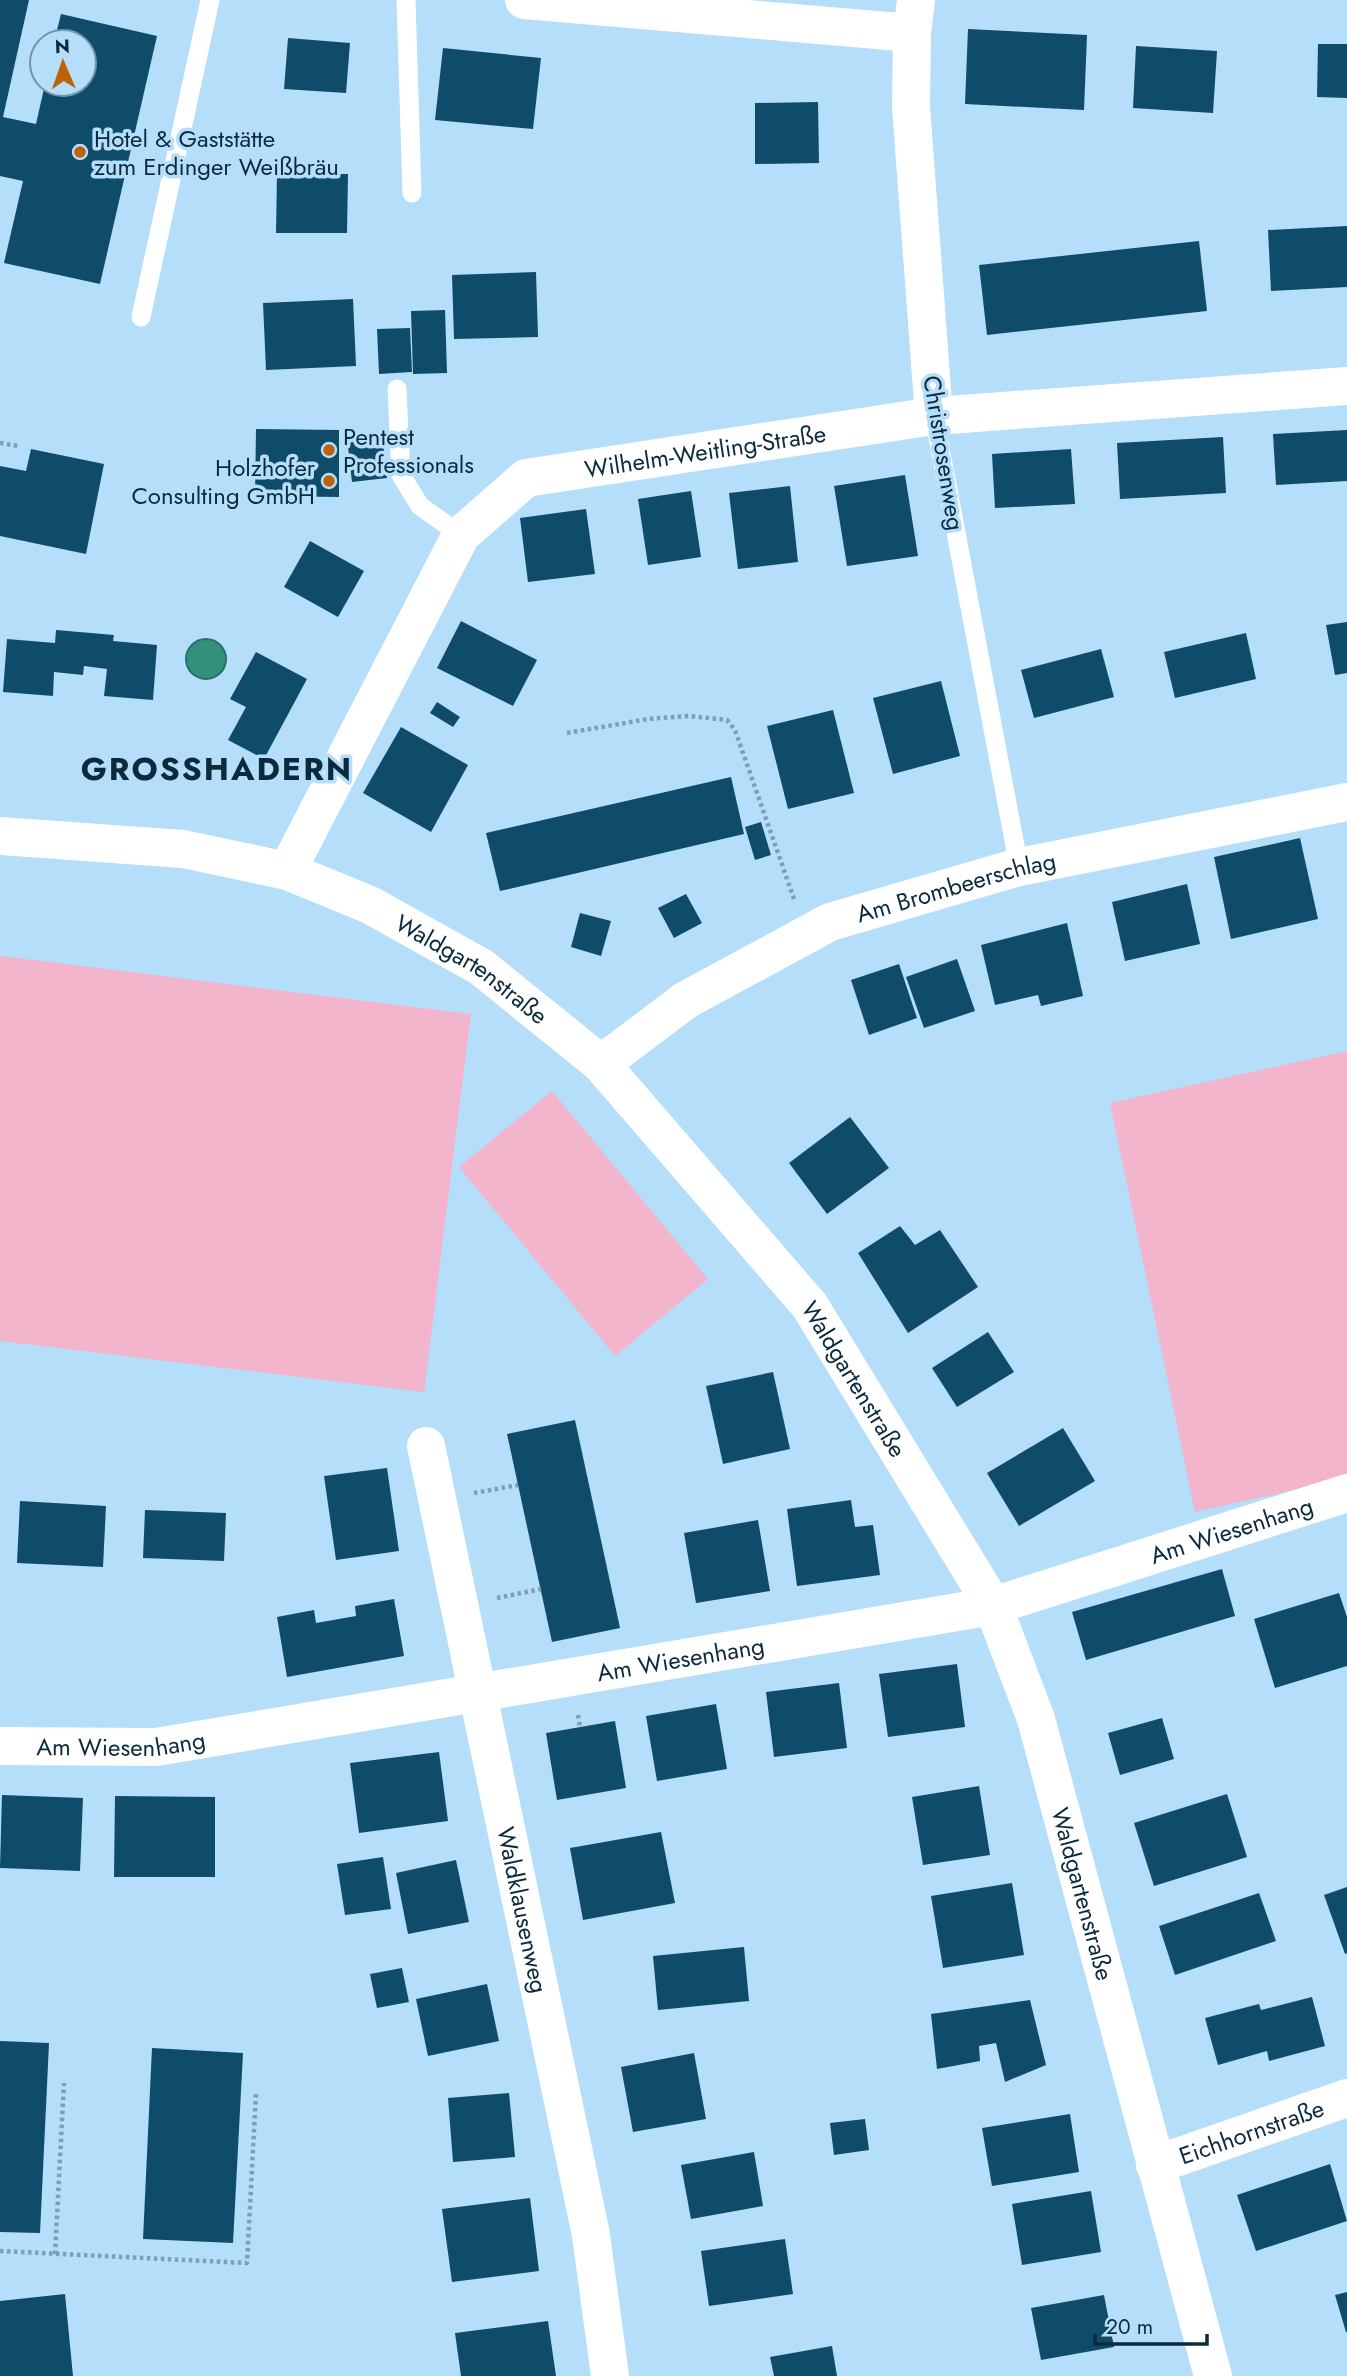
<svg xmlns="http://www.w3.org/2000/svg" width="1347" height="2376" font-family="Jost,sans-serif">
  <rect width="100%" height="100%" fill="#b4def9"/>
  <g fill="#f2b5cb">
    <polygon points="0,956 471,1014 424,1392 0,1341"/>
    <polygon points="1347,1051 1347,1478 1195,1512 1110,1103"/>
    <polygon points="552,1091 708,1279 615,1356 459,1167"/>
  </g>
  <circle fill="#32907b" stroke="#267168" stroke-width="2" cx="206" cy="659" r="20"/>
  <g fill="#0f4c69">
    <polygon points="0,0 29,0 3,117 36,124 45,84 84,84 84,42 54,42 61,14 157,36 100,284 4,263 23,181 0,176"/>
    <polygon points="968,29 1087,35 1084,110 965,104"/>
    <polygon points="288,38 350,43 346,93 284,89"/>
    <polygon points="1318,44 1347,44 1347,98 1317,97"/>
    <polygon points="1136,46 1217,51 1213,113 1133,108"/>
    <polygon points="443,48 541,58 533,129 435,120"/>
    <polygon points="818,102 819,163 755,164 755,103"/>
    <polygon points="277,174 348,174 347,233 276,233"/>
    <polygon points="1347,226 1347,287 1271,291 1268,230"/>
    <polygon points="1199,241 1207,311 987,335 979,265"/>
    <polygon points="536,272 538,337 454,339 452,275"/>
    <polygon points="353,299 356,366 266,370 263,303"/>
    <polygon points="445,310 447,373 413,374 411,311"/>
    <polygon points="410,328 412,372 379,374 377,329"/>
    <polygon points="256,429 339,430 339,497 255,496"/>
    <polygon points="1347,430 1347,481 1276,485 1273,434"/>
    <polygon points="382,434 387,478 352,482 347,438"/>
    <polygon points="1223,437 1226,493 1120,499 1117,443"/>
    <polygon points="31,449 104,464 86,554 0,536 0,466 26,471"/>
    <polygon points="1071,449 1075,504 995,508 992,454"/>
    <polygon points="905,475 918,556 847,566 834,486"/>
    <polygon points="790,486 798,562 738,569 729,493"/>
    <polygon points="691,491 701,557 648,565 638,499"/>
    <polygon points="586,509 595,574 528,582 520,518"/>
    <polygon points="310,541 364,571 338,617 284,587"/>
    <polygon points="461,621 537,660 513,706 437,668"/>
    <polygon points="1347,622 1347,673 1335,675 1326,625"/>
    <polygon points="56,630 114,635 113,641 157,645 153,700 104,696 107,669 84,666 83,675 54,672 53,696 3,692 7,639 55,643"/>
    <polygon points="1246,633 1256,679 1175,698 1164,652"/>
    <polygon points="1101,649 1114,697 1034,718 1021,670"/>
    <polygon points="256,652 307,679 264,759 228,740 246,707 230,699"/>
    <polygon points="941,681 960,756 893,774 873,698"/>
    <polygon points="437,702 460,717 453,727 430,713"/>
    <polygon points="833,710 854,793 788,809 767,726"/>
    <polygon points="401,727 468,765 431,832 363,793"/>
    <polygon points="731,777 744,834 500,891 486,833"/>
    <polygon points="761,822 771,855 755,860 745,827"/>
    <polygon points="1300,838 1318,919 1231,939 1214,857"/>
    <polygon points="1187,884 1200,944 1125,961 1112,902"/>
    <polygon points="686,894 702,923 674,938 658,908"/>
    <polygon points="580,913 611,921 601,956 571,947"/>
    <polygon points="1067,923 1083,996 1041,1006 1038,995 995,1005 981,945"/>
    <polygon points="957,959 975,1011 924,1028 906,977"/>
    <polygon points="899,964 917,1018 869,1035 851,980"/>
    <polygon points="850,1117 889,1168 827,1214 789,1163"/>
    <polygon points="900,1226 915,1245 940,1230 978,1287 908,1333 858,1253"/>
    <polygon points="988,1332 1014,1372 957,1407 932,1368"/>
    <polygon points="773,1372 790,1449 723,1464 706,1386"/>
    <polygon points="575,1420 620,1628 552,1642 507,1434"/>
    <polygon points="1063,1428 1095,1481 1019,1526 987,1473"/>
    <polygon points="387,1468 399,1551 336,1560 324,1476"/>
    <polygon points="851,1500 855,1527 873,1525 880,1575 797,1586 787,1509"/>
    <polygon points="20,1501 106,1506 103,1567 17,1563"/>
    <polygon points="145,1510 226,1513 224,1561 143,1558"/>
    <polygon points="758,1520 770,1591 696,1603 684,1533"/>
    <polygon points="1222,1569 1235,1616 1086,1660 1072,1612"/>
    <polygon points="1339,1593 1347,1617 1347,1666 1275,1688 1254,1619"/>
    <polygon points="394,1599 404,1656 287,1677 277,1617 314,1610 316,1623 356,1616 355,1606"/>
    <polygon points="957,1664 965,1727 888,1737 879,1674"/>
    <polygon points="839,1683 847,1748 774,1757 766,1692"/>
    <polygon points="716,1704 727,1769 657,1781 646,1716"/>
    <polygon points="1162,1718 1174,1759 1120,1775 1108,1733"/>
    <polygon points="615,1721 626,1788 557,1800 546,1733"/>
    <polygon points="439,1752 448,1821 359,1833 350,1763"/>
    <polygon points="979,1786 990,1855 923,1865 912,1797"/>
    <polygon points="1227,1794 1247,1857 1154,1886 1134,1823"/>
    <polygon points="2,1795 83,1798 80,1871 0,1868"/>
    <polygon points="115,1796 215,1797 215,1877 114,1877"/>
    <polygon points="661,1832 675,1903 583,1920 570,1848"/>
    <polygon points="383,1857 391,1909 345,1915 337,1864"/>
    <polygon points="456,1860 469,1922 408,1934 396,1873"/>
    <polygon points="1012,1883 1024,1955 943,1968 931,1896"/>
    <polygon points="1347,1887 1347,1953 1345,1954 1324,1895"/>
    <polygon points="1259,1893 1276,1941 1175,1975 1159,1926"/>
    <polygon points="744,1947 749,2001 658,2010 653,1956"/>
    <polygon points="402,1968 409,2002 377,2008 370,1974"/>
    <polygon points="487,1984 499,2041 428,2056 416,1999"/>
    <polygon points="1312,1997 1325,2046 1269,2061 1267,2051 1218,2065 1205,2018 1259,2004 1261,2010"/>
    <polygon points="1030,2000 1046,2065 1005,2082 996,2043 979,2046 980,2061 937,2069 931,2014"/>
    <polygon points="0,2041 49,2043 40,2233 0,2232"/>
    <polygon points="152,2048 243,2053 233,2243 143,2239"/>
    <polygon points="694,2053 706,2119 633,2132 621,2067"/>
    <polygon points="509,2093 515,2157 453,2162 448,2098"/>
    <polygon points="1070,2114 1079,2172 992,2186 982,2128"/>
    <polygon points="865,2119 869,2150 834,2155 830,2123"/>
    <polygon points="754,2152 763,2206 691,2219 681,2165"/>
    <polygon points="1330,2164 1347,2221 1256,2251 1237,2195"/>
    <polygon points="1091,2191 1101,2252 1022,2265 1012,2204"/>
    <polygon points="530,2198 539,2271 452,2282 442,2209"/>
    <polygon points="785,2239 793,2294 709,2306 701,2251"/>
    <polygon points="1347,2292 1347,2332 1346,2332 1335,2295"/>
    <polygon points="65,2294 73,2376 0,2376 0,2301"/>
    <polygon points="1104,2295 1114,2347 1041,2360 1031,2308"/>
    <polygon points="548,2321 556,2376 461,2376 455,2333"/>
    <polygon points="832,2346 837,2376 774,2376 770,2357"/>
  </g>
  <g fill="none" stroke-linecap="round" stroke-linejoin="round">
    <g stroke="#7aa0b7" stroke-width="4.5" stroke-dasharray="3.5 3.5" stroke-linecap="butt">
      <polyline points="0,443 18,446"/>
      <polyline points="567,733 648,719 689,716 727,720 735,730 794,899"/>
      <polyline points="474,1493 518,1485"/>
      <polyline points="497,1598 541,1589"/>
      <polyline points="578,1715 580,1727"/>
      <polyline points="0,2251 247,2263 256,2093"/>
      <polyline points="55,2254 64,2083"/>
    </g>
    <g stroke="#fff" stroke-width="19">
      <polyline points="406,0 412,193"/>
      <polyline points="141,317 210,0"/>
      <polyline points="397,389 401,475 420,506 461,535"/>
      <polyline points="934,416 1019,867"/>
    </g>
    <g stroke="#fff" stroke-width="38">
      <polyline points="524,0 912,33"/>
      <polyline points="916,0 912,33 911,107 934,416"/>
      <path id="s1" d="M0,836L183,849L287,871L370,905L481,967L601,1064L810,1306L993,1606L1036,1719L1213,2376"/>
      <path id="s2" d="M287,871L461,535L526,478L934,416L1347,386"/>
      <path id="s3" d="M601,1064L686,1000L830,922L1019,867L1347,802"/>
      <path id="s4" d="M426,1446L591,2235L610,2376"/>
      <path id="s5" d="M0,1746L156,1747L993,1606L1347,1493"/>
      <path id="s6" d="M1155,2165L1347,2098"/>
    </g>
  </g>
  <g fill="#bd6206" stroke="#b4def9" stroke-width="2.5">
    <circle cx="80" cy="152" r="7"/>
    <circle cx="329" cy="450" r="7"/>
    <circle cx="329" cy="481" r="7"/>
  </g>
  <g text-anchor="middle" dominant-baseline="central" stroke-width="7" stroke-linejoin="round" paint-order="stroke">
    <g font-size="24" fill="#0b2a3b" stroke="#b4def9" text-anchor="start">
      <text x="94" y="138">Hotel &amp; Gaststätte<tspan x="94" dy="28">zum Erdinger Weißbräu</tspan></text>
      <text x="343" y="436">Pentest<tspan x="343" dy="28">Professionals</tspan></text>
      <text x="315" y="467" text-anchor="end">Holzhofer<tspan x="315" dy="28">Consulting GmbH</tspan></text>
    </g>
    <g font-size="24" fill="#0b2a3b" stroke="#b4def9">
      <text stroke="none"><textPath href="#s2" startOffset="646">Wilhelm-Weitling-Straße</textPath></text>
      <text transform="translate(944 453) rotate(81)">Christrosenweg</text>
      <text stroke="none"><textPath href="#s3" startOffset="401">Am Brombeerschlag</textPath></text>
      <text stroke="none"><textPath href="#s1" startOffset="500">Waldgartenstraße</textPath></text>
      <text stroke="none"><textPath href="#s1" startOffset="1066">Waldgartenstraße</textPath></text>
      <text stroke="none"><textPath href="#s5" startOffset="1255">Am Wiesenhang</textPath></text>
      <text stroke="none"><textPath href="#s5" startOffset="688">Am Wiesenhang</textPath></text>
      <text stroke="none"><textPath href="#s5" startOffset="121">Am Wiesenhang</textPath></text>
      <text stroke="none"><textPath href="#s1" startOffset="1634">Waldgartenstraße</textPath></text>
      <text stroke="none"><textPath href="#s4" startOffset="474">Waldklausenweg</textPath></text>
      <text stroke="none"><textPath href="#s6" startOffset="102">Eichhornstraße</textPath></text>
    </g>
    <g font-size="32" font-weight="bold" letter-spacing="2" fill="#0b2a3b" stroke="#b4def9">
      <text x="217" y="769">GROSSHADERN</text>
    </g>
  </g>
  <g transform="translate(63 63) rotate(358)"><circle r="33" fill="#b4def9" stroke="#7096ad" stroke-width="2"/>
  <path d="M0-5L12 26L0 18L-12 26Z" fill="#bd6206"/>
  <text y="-10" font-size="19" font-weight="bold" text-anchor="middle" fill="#0b2a3b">N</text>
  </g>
  <path d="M1095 2334v10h112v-10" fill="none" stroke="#0b2a3b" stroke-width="3.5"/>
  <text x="1106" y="2334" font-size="21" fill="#0b2a3b" stroke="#b4def9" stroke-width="5" paint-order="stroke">20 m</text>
</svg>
